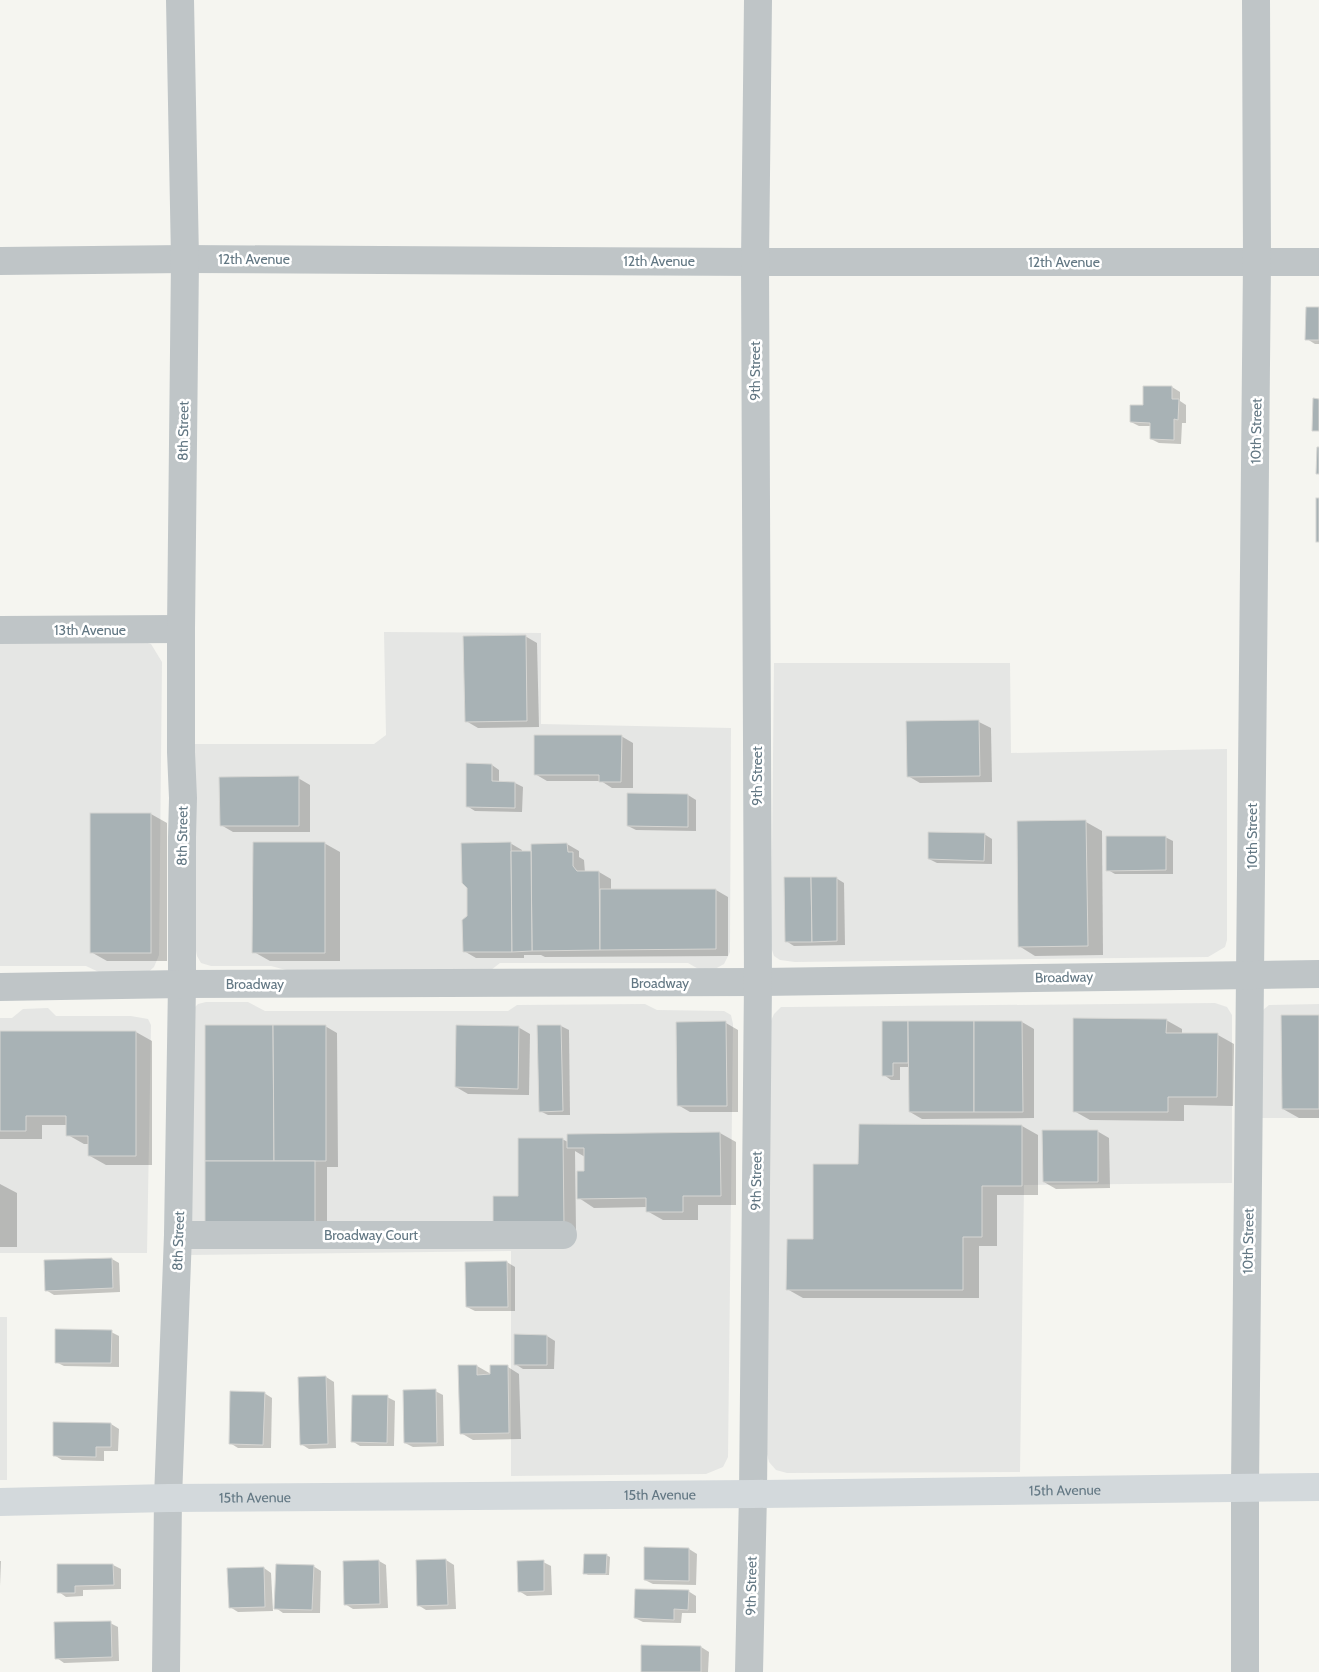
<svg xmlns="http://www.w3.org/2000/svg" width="1319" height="1672" font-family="Cabin,sans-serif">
  <rect width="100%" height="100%" fill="#f5f5f0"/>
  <g fill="#e5e6e4">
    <polygon points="384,632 541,633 541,724 731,728 730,952 724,964 715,969 702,971 688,963 500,963 491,970 286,970 271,966 211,966 201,963 197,956 195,946 190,744 374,744 386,735"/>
    <polygon points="142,641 151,644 162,662 159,955 154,967 145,975 103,974 86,966 0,966 0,642"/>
    <polygon points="774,663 1010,663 1011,753 1227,749 1227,940 1225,947 1208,957 795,962 780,960 774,956 771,947"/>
    <polygon points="206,1002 248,1002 265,1011 508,1011 517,1005 645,1004 657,1010 724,1011 731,1015 733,1024 728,1457 723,1467 706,1474 511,1476 511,1251 187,1255 192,1010 198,1004"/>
    <polygon points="1215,1003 1227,1007 1232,1015 1232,1183 1024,1185 1020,1472 787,1473 776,1470 769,1462 766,1450 770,1023 774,1014 781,1007 791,1007"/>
    <polygon points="1319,1004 1319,1118 1261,1118 1263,1010 1269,1005"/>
    <polygon points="48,1008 56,1016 131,1016 148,1019 151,1025 147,1253 0,1253 0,1018 12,1018 23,1009"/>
    <rect x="0" y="1317" width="7" height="163"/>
  </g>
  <g fill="#0003">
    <polygon points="1319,308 1319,344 1315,344 1307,339"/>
    <polygon points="1172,387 1180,392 1180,401 1186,405 1186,423 1182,423 1181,444 1159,443 1151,439 1151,426 1139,426 1131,422"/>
    <polygon points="525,636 537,643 539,727 478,728 466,721"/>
    <polygon points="979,722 991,728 992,782 920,783 908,776"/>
    <polygon points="621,736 633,743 633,788 612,788 601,781 547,781 535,774"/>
    <polygon points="492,765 499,770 499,782 515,783 523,787 522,812 475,811 467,806"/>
    <polygon points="298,778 310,785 310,832 233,832 221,825"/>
    <polygon points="628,795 688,795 696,800 696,831 636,830 628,826"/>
    <polygon points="151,814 167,823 167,961 107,961 91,952"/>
    <polygon points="1086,822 1102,831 1103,955 1035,956 1019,946"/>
    <polygon points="984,834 992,839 992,864 937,863 929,859"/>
    <polygon points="1165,837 1173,841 1173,874 1115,874 1108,870"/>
    <polygon points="324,843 340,852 340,961 270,961 254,952"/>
    <polygon points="510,843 522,850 522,852 532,852 567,844 579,851 579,857 584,860 585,873 599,872 611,879 611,890 716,890 728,897 728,956 545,957 541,955 524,955 524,958 476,958 464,951 468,917"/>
    <polygon points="836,878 844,883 845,945 794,946 786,941"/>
    <polygon points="1319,1017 1319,1118 1299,1118 1283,1109"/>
    <polygon points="1166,1020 1182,1029 1182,1034 1218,1035 1234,1044 1233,1106 1184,1105 1184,1121 1090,1120 1074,1111"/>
    <polygon points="1022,1022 1034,1029 1034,1118 922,1119 910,1112 910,1067 900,1067 900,1080 891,1080 884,1075 883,1023"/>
    <polygon points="726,1023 738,1030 738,1112 690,1112 678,1105"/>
    <polygon points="325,1026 337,1033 338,1167 327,1167 327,1233 219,1233"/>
    <polygon points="561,1026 569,1030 570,1115 548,1115 540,1111"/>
    <polygon points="518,1027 530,1034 529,1095 468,1094 456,1087"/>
    <polygon points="0,1032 136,1032 152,1041 152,1165 106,1165 90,1156 90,1144 84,1144 68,1135 68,1125 42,1125 42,1139 0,1139"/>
    <polygon points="1022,1126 1038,1135 1038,1195 997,1195 997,1246 979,1246 979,1298 803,1298 787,1289 814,1240 860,1165"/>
    <polygon points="1097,1131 1109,1138 1110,1188 1056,1189 1044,1182"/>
    <polygon points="720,1133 736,1142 736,1205 698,1205 698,1220 663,1220 647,1211 647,1207 594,1208 579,1198 585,1173 585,1157 575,1151 576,1232 520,1197 562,1139 568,1142"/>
    <polygon points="0,1184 17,1193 17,1247 0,1247"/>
    <polygon points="112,1259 119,1263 120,1292 54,1295 46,1290"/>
    <polygon points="507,1262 515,1267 515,1311 475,1311 467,1307"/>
    <polygon points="111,1332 119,1336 119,1367 64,1366 56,1362"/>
    <polygon points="547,1336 555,1341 554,1369 523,1369 515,1364"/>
    <polygon points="477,1366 491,1374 508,1367 519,1374 521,1439 473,1440 461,1433 460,1367"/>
    <polygon points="326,1377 334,1382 336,1448 309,1449 301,1444 299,1378"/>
    <polygon points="435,1391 443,1395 444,1446 413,1447 405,1443"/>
    <polygon points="264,1393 272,1398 271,1448 238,1448 230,1443"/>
    <polygon points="387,1397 395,1401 394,1446 360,1446 352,1441"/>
    <polygon points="111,1424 119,1429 118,1451 104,1451 104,1461 62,1460 54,1455"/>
    <polygon points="689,1549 697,1554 696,1585 653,1584 645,1580"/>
    <polygon points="606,1555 610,1557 609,1575 588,1575 585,1573"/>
    <polygon points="446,1560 454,1565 456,1609 426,1610 418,1605 417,1561"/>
    <polygon points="0,1561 1,1561 0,1586"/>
    <polygon points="379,1561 386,1565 388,1608 353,1609 345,1604"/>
    <polygon points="543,1562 551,1566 552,1595 527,1596 519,1591"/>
    <polygon points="113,1565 121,1569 121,1589 83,1590 83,1596 66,1597 59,1592"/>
    <polygon points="313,1566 321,1571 320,1613 283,1613 276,1608"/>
    <polygon points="264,1568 271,1573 273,1611 238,1612 230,1607"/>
    <polygon points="688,1591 696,1596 696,1613 682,1613 681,1623 643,1622 635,1618"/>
    <polygon points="110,1623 118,1627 119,1661 64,1663 57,1658"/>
    <polygon points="701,1647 709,1652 708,1672 642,1672"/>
  </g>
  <g fill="#a8b2b5" stroke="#d6d6d3">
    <polygon points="1306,307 1319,307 1319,340 1305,340"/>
    <polygon points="1143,386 1172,386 1172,399 1179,399 1178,420 1174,419 1174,440 1150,439 1150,423 1130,422 1130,405 1143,405"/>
    <polygon points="1313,398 1319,399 1319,431 1312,431"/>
    <polygon points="1317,447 1319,447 1319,474 1316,474"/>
    <rect x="1316" y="498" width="3" height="44"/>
    <polygon points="526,635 527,721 465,722 463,636"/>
    <polygon points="979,720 980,776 907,777 906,721"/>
    <polygon points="534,735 622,735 621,782 599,782 599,775 534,775"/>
    <polygon points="466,763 492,764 492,781 515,782 515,808 466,807"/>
    <polygon points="299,776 299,826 220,826 219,777"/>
    <polygon points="627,793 688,794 688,827 627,826"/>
    <rect x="90" y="813" width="61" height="140"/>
    <polygon points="1086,820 1088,946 1018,947 1017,821"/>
    <polygon points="928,832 985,833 984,861 928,859"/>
    <polygon points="1106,836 1166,836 1166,870 1106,871"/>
    <polygon points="253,842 325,842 325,953 252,953"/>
    <polygon points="511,842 512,952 463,952 462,920 467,916 467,888 462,883 461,843"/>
    <polygon points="567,843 568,852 573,852 573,866 577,871 599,871 600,950 532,951 531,844"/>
    <polygon points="511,851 531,851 532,951 512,952"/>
    <polygon points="784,877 811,877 812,942 785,942"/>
    <polygon points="811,877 837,877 837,941 812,942"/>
    <polygon points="600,889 716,889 716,949 600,950"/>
    <polygon points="1281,1015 1319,1015 1319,1109 1282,1109"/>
    <polygon points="1073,1018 1167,1019 1166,1033 1218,1033 1217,1097 1168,1097 1168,1112 1073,1112"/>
    <polygon points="726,1021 727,1106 677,1106 676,1022"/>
    <polygon points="882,1021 908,1021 908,1063 893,1063 893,1076 882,1076"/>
    <polygon points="908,1021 974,1021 974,1112 909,1112"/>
    <polygon points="974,1021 1022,1021 1023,1112 974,1112"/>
    <polygon points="205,1025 273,1025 274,1161 205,1161"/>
    <polygon points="273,1025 326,1025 326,1161 274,1161"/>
    <polygon points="456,1025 519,1026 518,1089 455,1087"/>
    <polygon points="537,1025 561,1025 563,1111 539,1112"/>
    <polygon points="0,1031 136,1031 136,1156 88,1156 88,1136 66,1136 66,1116 26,1116 26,1131 0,1131"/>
    <polygon points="859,1124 1022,1125 1022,1186 982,1186 982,1237 963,1237 963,1290 786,1290 787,1239 813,1239 813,1164 858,1164"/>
    <polygon points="1042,1130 1098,1130 1098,1182 1043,1182"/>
    <polygon points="720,1132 721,1196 683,1196 683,1212 646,1212 646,1198 577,1199 577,1171 584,1171 584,1148 567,1148 567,1134"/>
    <polygon points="518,1138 563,1138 564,1226 493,1227 493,1196 518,1196"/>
    <rect x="205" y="1161" width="110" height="66"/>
    <polygon points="112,1258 113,1288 45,1291 44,1260"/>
    <polygon points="507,1261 508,1307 466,1307 465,1262"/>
    <polygon points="55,1329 112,1330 111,1363 55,1363"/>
    <polygon points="514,1334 547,1335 547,1365 514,1365"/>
    <polygon points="458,1365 477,1365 477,1375 490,1374 490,1365 508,1365 509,1433 460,1434"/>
    <polygon points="326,1376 328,1444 300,1445 298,1377"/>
    <polygon points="436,1389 437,1443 404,1443 403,1390"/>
    <polygon points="230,1391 265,1392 263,1445 229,1444"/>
    <polygon points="352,1395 388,1395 387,1443 351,1442"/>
    <polygon points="53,1422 111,1423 111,1447 96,1447 96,1457 53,1456"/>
    <polygon points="644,1547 689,1548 689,1581 644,1580"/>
    <polygon points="584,1554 607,1554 606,1574 583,1574"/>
    <polygon points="446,1559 448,1605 417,1606 416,1560"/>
    <polygon points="379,1560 380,1604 344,1605 343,1561"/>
    <polygon points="544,1560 544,1591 518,1592 517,1561"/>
    <polygon points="57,1564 113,1564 114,1585 75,1586 75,1593 57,1593"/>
    <polygon points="276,1564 314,1565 312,1610 274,1609"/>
    <polygon points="264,1567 265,1607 229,1608 227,1568"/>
    <polygon points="635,1589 689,1590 688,1610 674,1609 674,1620 634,1618"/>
    <polygon points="111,1621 112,1657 55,1659 54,1622"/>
    <polygon points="641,1645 701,1646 701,1672 641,1672"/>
  </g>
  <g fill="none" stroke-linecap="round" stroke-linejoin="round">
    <g stroke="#bfc5c7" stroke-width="28">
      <polyline points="0,261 185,259 755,262 1319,262"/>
      <polyline points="0,630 181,629"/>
      <polyline points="178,1235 563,1235"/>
      <polyline points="166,1672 168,1498 178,1235 182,984 182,837 183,798 181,752 181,629 185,259 180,0"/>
      <polyline points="1245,1672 1245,1487 1257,262 1256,0"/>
    </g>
    <g stroke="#bfc5c7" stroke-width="28">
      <polyline points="0,987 182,984 758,982 1319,974"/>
      <polyline points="749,1672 753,1494 758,982 755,262 758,0"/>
    </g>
    <path stroke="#d3d9dc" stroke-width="28" id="s1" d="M0,1502L168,1498L753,1494L1319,1487"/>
  </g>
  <g text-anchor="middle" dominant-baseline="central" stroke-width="5" stroke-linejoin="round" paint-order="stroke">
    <g font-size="14" fill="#627783" stroke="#fff">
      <text x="254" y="259">12th Avenue</text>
      <text x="659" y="261">12th Avenue</text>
      <text x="1064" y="262">12th Avenue</text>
      <text transform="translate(755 371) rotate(-90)">9th Street</text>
      <text transform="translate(183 431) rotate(-89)">8th Street</text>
      <text transform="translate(1256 431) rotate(-89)">10th Street</text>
      <text x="90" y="630">13th Avenue</text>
      <text transform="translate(757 776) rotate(-90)">9th Street</text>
      <text transform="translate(182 836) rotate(-89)">8th Street</text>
      <text transform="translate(1252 836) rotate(-90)">10th Street</text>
      <text transform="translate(1064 977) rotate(-1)">Broadway</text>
      <text x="660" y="983">Broadway</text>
      <text x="255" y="984">Broadway</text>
      <text transform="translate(756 1181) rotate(-89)">9th Street</text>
      <text x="371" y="1235">Broadway Court</text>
      <text transform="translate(178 1241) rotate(-88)">8th Street</text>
      <text transform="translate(1248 1241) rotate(-89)">10th Street</text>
      <text stroke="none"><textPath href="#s1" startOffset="1065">15th Avenue</textPath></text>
      <text stroke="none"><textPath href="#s1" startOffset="660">15th Avenue</textPath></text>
      <text stroke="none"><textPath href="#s1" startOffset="255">15th Avenue</textPath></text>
      <text transform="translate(751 1586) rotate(-89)">9th Street</text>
    </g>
  </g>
</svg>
